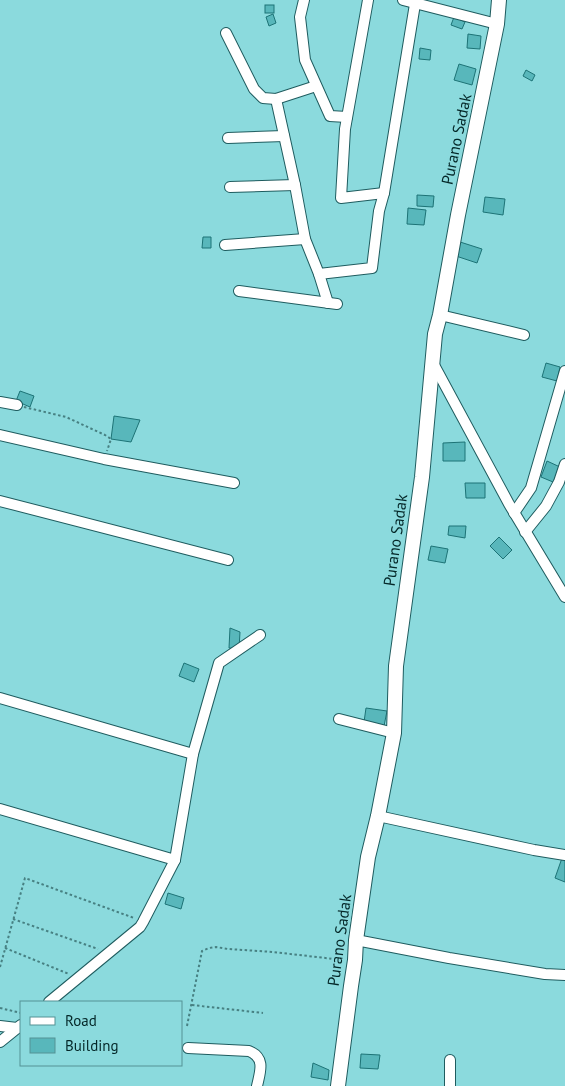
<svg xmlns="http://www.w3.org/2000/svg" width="565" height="1086" font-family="'PT Sans',sans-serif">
  <rect width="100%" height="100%" fill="#8bdadd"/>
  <g fill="#58b7bb" stroke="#1d7376">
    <rect x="265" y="5" width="9" height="8"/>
    <polygon points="273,14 276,23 269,26 266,17"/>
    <polygon points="454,17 465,22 462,29 451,25"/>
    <polygon points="468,34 481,36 480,49 467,48"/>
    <polygon points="420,48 431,50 430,60 419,59"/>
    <polygon points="459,64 476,69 472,85 454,80"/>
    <polygon points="526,70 535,75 532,81 523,76"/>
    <polygon points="417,195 434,196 433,207 417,206"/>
    <polygon points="485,197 505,199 503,215 483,212"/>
    <polygon points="408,208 426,210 424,225 407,224"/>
    <polygon points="203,237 211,237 211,248 202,248"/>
    <polygon points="457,241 482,249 477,263 453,255"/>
    <polygon points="546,363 560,367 557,381 542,377"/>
    <polygon points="20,391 34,396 30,407 16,401"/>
    <polygon points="114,416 140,420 131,442 111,439"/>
    <polygon points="465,442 465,461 443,461 443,443"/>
    <polygon points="547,461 560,467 553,482 541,477"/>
    <polygon points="465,483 485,483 485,498 466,498"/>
    <polygon points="449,526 466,526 465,538 448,535"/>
    <polygon points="499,537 512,550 503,559 490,546"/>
    <polygon points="431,546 448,549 445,563 428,560"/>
    <polygon points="230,628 240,632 239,649 229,648"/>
    <polygon points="184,663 199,669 194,682 179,676"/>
    <polygon points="366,708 387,711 384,726 364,722"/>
    <polygon points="562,858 565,859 565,882 555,878"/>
    <polygon points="168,893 184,898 181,909 165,904"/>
    <polygon points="361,1054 380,1055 378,1069 360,1068"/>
    <polygon points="313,1063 329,1070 328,1080 311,1077"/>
  </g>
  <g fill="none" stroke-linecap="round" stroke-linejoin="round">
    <defs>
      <g id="street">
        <polyline points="304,0 300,17 305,60 330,116 347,117"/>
        <polyline points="368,0 345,129 341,198 384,193"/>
        <polyline points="403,0 497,24"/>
        <polyline points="226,33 254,89 263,98 276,99 316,86"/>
        <polyline points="276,99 295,185 305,239 319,274 328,303"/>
        <polyline points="228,138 284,136"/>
        <polyline points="230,187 295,185"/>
        <polyline points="225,245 305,239"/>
        <polyline points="319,274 372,268 379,211 384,193 415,4"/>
        <polyline points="239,291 337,304"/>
        <polyline points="440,315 524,335"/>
        <polyline points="433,363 509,504 565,597"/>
        <polyline points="0,402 17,405"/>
        <polyline points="0,435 104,459 234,483"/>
        <polyline points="0,501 228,560"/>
        <polyline points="514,513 531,488 565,371"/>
        <polyline points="525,532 546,506 559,482 565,464"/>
        <polyline points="0,698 193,754"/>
        <polyline points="339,719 394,733"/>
        <polyline points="0,809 175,860"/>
        <polyline points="378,816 534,850 565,855"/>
        <polyline points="356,940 449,958 545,974 565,975"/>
        <polyline points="49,1002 140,927 143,922 175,860 193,754 219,663 260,635"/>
        <polyline points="0,1026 17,1028"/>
        <polyline points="0,1042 21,1025"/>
        <path d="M188,1048L249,1051C266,1058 260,1072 257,1086"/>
        <polyline points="450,1060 450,1086"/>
      </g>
      <polyline id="secondary" points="338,1086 351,986 355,960 356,940 368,857 378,816 394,733 396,666 422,477 435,334 440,315 458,215 497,24 499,0"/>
    </defs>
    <use href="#street" stroke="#1f5c5f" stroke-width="12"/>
    <use href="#secondary" stroke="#1f5c5f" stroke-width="16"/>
    <g stroke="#478082" stroke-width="2" stroke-dasharray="2.5 2.5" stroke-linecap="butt">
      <polyline points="24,407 66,417 105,435 111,439 107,451"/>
      <polyline points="13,919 98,949"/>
      <polyline points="5,948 69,974"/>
      <polyline points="0,967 25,878 134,918"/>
      <polyline points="192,1005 263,1013"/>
      <polyline points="0,1008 21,1013"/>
      <polyline points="187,1026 202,951 209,948 216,947 228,949 273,952 343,960"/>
    </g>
    <use href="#street" stroke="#fff" stroke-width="10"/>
    <use href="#secondary" stroke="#fff" stroke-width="14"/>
  </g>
  <g text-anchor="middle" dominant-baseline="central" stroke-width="5" stroke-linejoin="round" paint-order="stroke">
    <g font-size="16" fill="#042728" stroke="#8bdadd">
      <text transform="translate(456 139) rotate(-78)">Purano Sadak</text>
      <text transform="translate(395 540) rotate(-82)">Purano Sadak</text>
      <text transform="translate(339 940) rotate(-82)">Purano Sadak</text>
    </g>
  </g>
  <rect x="20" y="1001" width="162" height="65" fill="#8bdadd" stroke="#559295"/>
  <rect x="30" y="1017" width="25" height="8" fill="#ffffff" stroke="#559295"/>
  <text x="65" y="1026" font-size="15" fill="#042728">Road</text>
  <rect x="30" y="1038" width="25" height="15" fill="#58b7bb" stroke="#559295"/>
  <text x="65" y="1051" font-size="15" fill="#042728">Building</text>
</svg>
